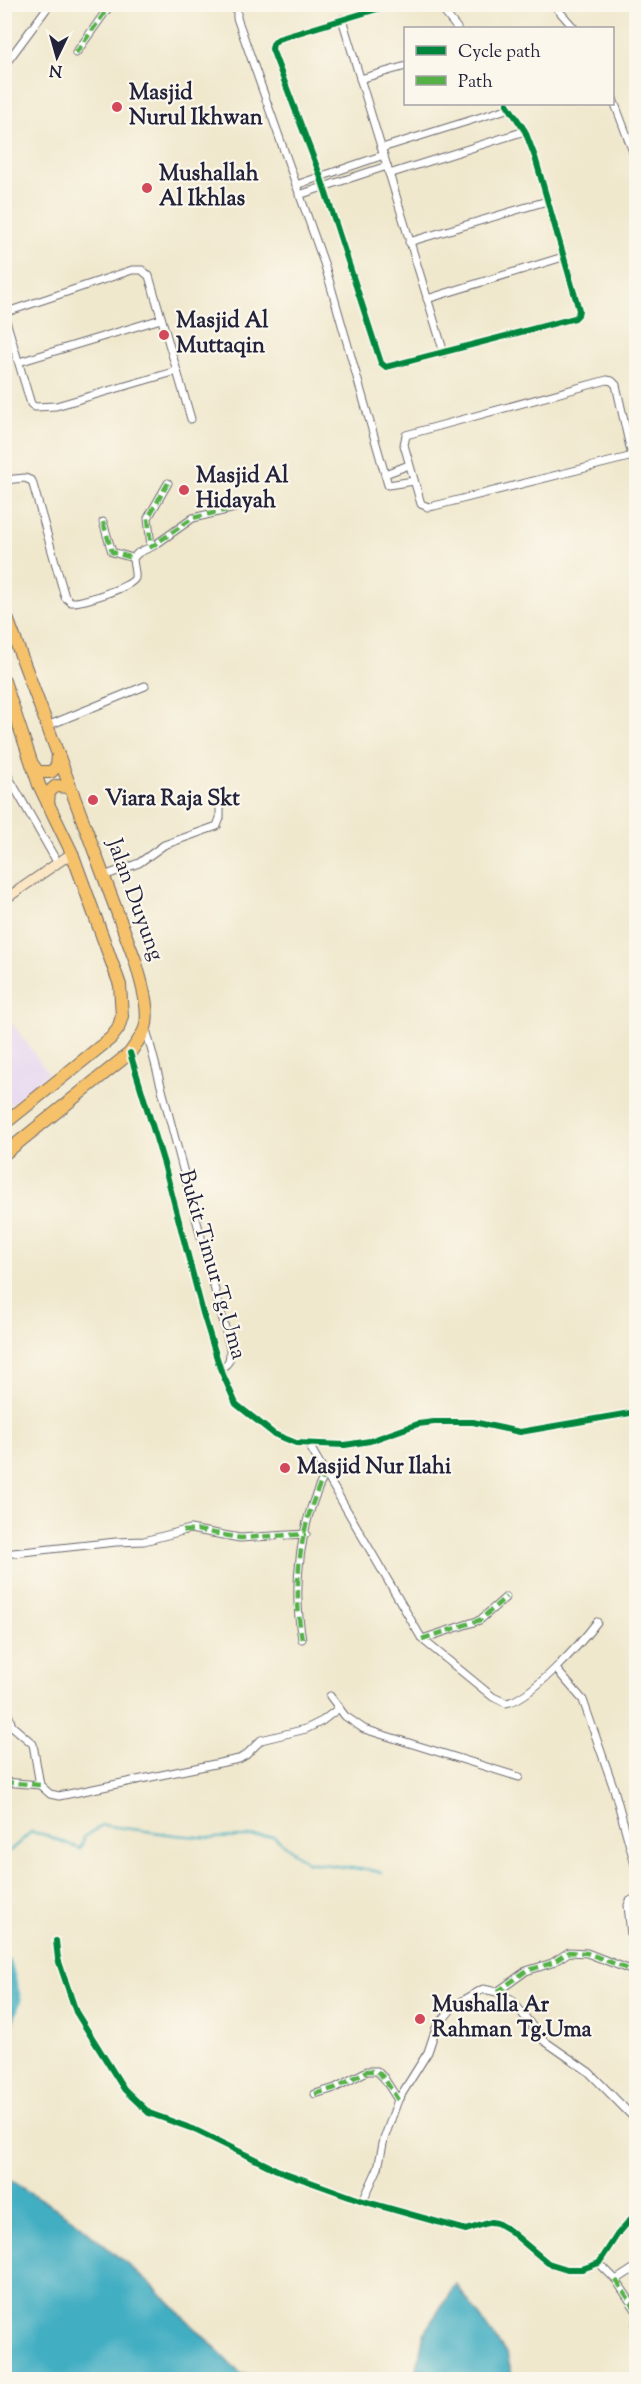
<svg xmlns="http://www.w3.org/2000/svg" width="641" height="2384" font-family="'Sorts Mill Goudy',serif">
  <rect width="100%" height="100%" fill="#fbf7ec"/>
  <filter id="ink" filterUnits="userSpaceOnUse"><feTurbulence type="fractalNoise" baseFrequency=".0167" numOctaves="2"/><feDisplacementMap in="SourceGraphic" scale="12" xChannelSelector="R" yChannelSelector="G"/><feConvolveMatrix kernelMatrix="1 2 1 2 8 2 1 2 1" color-interpolation-filters="sRGB"/></filter>
  <filter id="wash" filterUnits="userSpaceOnUse"><feTurbulence type="fractalNoise" baseFrequency=".008" numOctaves="4" result="noise"/><feDisplacementMap in="SourceGraphic" scale="24" xChannelSelector="R" yChannelSelector="G"/><feGaussianBlur stdDeviation="1.35" result="paint"/><feColorMatrix in="noise" values="0 0 0 0 0 0 0 0 0 0 0 0 0 0 0 0 0 1.4 0 .05"/><feComposite in="paint" operator="in"/></filter>
  <g filter="url(#wash)">
    <rect width="100%" height="100%" fill="#f0e8cd"/>
    <polygon fill="#e4d3f1" points="5,1013 48,1073 5,1109 4,1109"/>
    <g fill="#43aec2" stroke="#32687e" stroke-width="1.5">
      <polygon points="4,2177 72,2218 154,2287 241,2374 314,2379 5,2379"/>
      <polygon points="456,2284 507,2355 513,2379 415,2379 424,2333"/>
    </g>
    <g fill="none" stroke-linecap="round" stroke-linejoin="round">
      <polyline stroke="#43aec2" stroke-width="2" points="4,1856 31,1832 46,1835 80,1849 85,1836 102,1825 175,1835 213,1838 273,1836 307,1862 382,1872"/>
      <polyline stroke="#43aec2" stroke-width="15" points="4,1964 14,1999 4,2027"/>
    </g>
  </g>
  <g filter="url(#ink)">
    <g fill="none" stroke-linecap="round" stroke-linejoin="round">
      <defs>
        <g id="street">
          <polyline points="237,4 237,18 325,266 388,485 414,481"/>
          <polyline points="394,4 278,39 273,44 272,49 320,175 381,363 386,367 575,318 578,315 579,310 535,157 525,131 507,104"/>
          <polyline points="438,4 457,28"/>
          <polyline points="553,4 574,28"/>
          <polyline points="342,19 444,353"/>
          <polyline points="76,53 111,4"/>
          <polyline points="4,66 50,4"/>
          <polyline points="360,79 406,66"/>
          <polyline points="612,96 636,160"/>
          <polyline points="382,148 510,108"/>
          <polyline points="389,174 525,131"/>
          <polyline points="296,185 384,155"/>
          <polyline points="299,195 387,166"/>
          <polyline points="409,242 547,201"/>
          <polyline points="427,299 563,257"/>
          <polyline points="4,313 132,270 142,270 149,276 177,371"/>
          <polyline points="4,314 31,404 35,407 56,406 177,371 191,419"/>
          <polyline points="19,362 161,319"/>
          <polygon points="607,380 612,381 616,385 631,452 629,457 434,506 428,507 421,504 404,445 406,435"/>
          <polyline points="385,474 409,465"/>
          <path d="M4,480L25,478L32,481L65,597L71,602C81,603 132,587 135,578C136,573 133,564 133,558L138,553L155,545L193,518L235,508"/>
          <polyline points="103,522 112,552 133,558"/>
          <polyline points="151,547 148,518 168,483"/>
          <polyline points="47,726 145,686"/>
          <polyline points="4,769 57,862"/>
          <polyline points="104,876 139,863 164,845 217,826 220,818 220,803"/>
          <path d="M146,1029L230,1347C230,1357 231,1364 220,1368"/>
          <polyline points="130,1053 164,1164 203,1313 220,1368 236,1404 274,1434 296,1443 345,1445 370,1441 418,1424 434,1422 473,1422 520,1432 636,1412"/>
          <path d="M309,1445L422,1639L493,1697L506,1703C530,1700 582,1642 597,1622"/>
          <polyline points="4,1554 116,1542 144,1541 190,1529 240,1538 306,1534"/>
          <path d="M302,1639C292,1584 300,1522 326,1472"/>
          <polyline points="422,1639 480,1620 506,1597"/>
          <polyline points="556,1669 583,1700 614,1789 636,1868"/>
          <polyline points="330,1696 345,1716 364,1729 519,1777"/>
          <polyline points="4,1702 12,1726 33,1744 40,1785 50,1794 59,1796 239,1759 246,1755 261,1740 306,1729 322,1721 339,1708"/>
          <polyline points="4,1782 40,1785"/>
          <polyline points="636,1898 630,1901 628,1905 631,1935 636,1956"/>
          <polyline points="56,1941 58,1959 76,2012 124,2089 149,2113 193,2129 277,2170 363,2201 466,2230 491,2222 497,2223 509,2230 548,2263 567,2269 582,2269 599,2263 617,2235 636,2213"/>
          <polyline points="497,1992 526,1971 552,1963 569,1952 587,1953 628,1969 636,1966"/>
          <polyline points="315,2094 335,2088 367,2071 377,2071 384,2078 398,2100"/>
          <polyline points="363,2201 378,2168 384,2139 398,2100 428,2052 436,2028 454,2006 483,1989 497,1992 511,1999 543,2040 589,2072 636,2120"/>
          <polyline points="599,2263 616,2280 636,2267"/>
          <polyline points="616,2280 636,2310"/>
          <polyline points="636,2323 636,2334"/>
        </g>
        <polyline id="secondary" points="4,900 72,853"/>
        <g id="highway">
          <path d="M4,610L135,960C140,977 151,1011 145,1028C142,1037 135,1045 130,1053L4,1154"/>
          <polyline points="4,681 39,785 72,853 120,985 122,1016 118,1029 111,1038 4,1124"/>
          <polyline points="33,765 38,772 51,772 57,766 58,755"/>
          <polyline points="48,804 49,792 56,786 68,787 73,793"/>
        </g>
      </defs>
      <use href="#street" stroke="#6a676e" stroke-width="9"/>
      <use href="#secondary" stroke="#6a676e" stroke-width="11"/>
      <use href="#highway" stroke="#6a676e" stroke-width="14"/>
      <use href="#street" stroke="#fff" stroke-width="7"/>
      <use href="#secondary" stroke="#fbe6c4" stroke-width="9"/>
      <use href="#highway" stroke="#f5c16b" stroke-width="12"/>
      <g stroke="#55b146" stroke-width="4.5" stroke-dasharray="9 4.5" stroke-linecap="butt">
        <polyline points="76,53 111,4"/>
        <polyline points="168,483 148,518 151,547 193,518 235,508"/>
        <polyline points="103,522 112,552 133,558"/>
        <polyline points="183,1531 197,1530 240,1538 306,1534"/>
        <path d="M302,1639C292,1584 300,1522 326,1472"/>
        <polyline points="422,1639 480,1620 506,1597"/>
        <polyline points="4,1782 40,1785"/>
        <polyline points="497,1992 526,1971 552,1963 569,1952 587,1953 628,1969 636,1966"/>
        <polyline points="315,2094 335,2088 367,2071 377,2071 384,2078 398,2100"/>
        <polyline points="616,2280 636,2310"/>
        <polyline points="636,2323 636,2334"/>
      </g>
      <defs>
        <g id="cycleway">
          <polyline points="394,4 278,39 273,44 272,49 320,175 381,363 386,367 575,318 578,315 579,310 535,157 525,131 507,104"/>
          <polyline points="130,1053 164,1164 203,1313 220,1368 236,1404 274,1434 296,1443 345,1445 370,1441 418,1424 434,1422 473,1422 520,1432 636,1412"/>
          <polyline points="56,1941 58,1959 76,2012 124,2089 149,2113 193,2129 277,2170 363,2201 466,2230 491,2222 497,2223 509,2230 548,2263 567,2269 582,2269 599,2263 617,2235 636,2213"/>
        </g>
      </defs>
      <use href="#cycleway" stroke="#fbf7ec" stroke-width="10"/>
      <use href="#cycleway" stroke="#00873e" stroke-width="6"/>
    </g>
  </g>
  <g fill="#d1495b" stroke="#fbf7ec" stroke-width="2">
    <circle cx="117" cy="107" r="6"/>
    <circle cx="147" cy="188" r="6"/>
    <circle cx="164" cy="335" r="6"/>
    <circle cx="184" cy="490" r="6"/>
    <circle cx="93" cy="800" r="6"/>
    <circle cx="285" cy="1468" r="6"/>
    <circle cx="420" cy="2019" r="6"/>
  </g>
  <g text-anchor="middle" dominant-baseline="central" stroke-width="4.5" stroke-linejoin="round" paint-order="stroke">
    <g font-size="22" font-weight="bold" fill="#22223b" stroke="#fbf7ec" text-anchor="start">
      <text x="129" y="94">Masjid<tspan x="129" dy="25">Nurul Ikhwan</tspan></text>
      <text x="159" y="175">Mushallah<tspan x="159" dy="25">Al Ikhlas</tspan></text>
      <text x="176" y="322">Masjid Al<tspan x="176" dy="25">Muttaqin</tspan></text>
      <text x="196" y="477">Masjid Al<tspan x="196" dy="25">Hidayah</tspan></text>
      <text x="105" y="800">Viara Raja Skt</text>
      <text x="297" y="1468">Masjid Nur Ilahi</text>
      <text x="432" y="2006">Mushalla Ar<tspan x="432" dy="25">Rahman Tg.Uma</tspan></text>
    </g>
    <g font-size="22" fill="#22223b" stroke="#fbf7ec">
      <text transform="translate(134 900) rotate(70)">Jalan Duyung</text>
      <text transform="translate(211 1265) rotate(74)">Bukit Timur Tg.Uma</text>
    </g>
  </g>
  <rect width="641" height="2384" fill="none" stroke="#fbf7ec" stroke-width="24"/>
  <rect x="404" y="27" width="210" height="78" fill="#fbf7ec" stroke="#a4a2a5" stroke-width="1.5"/>
  <rect x="416" y="46" width="30" height="9" fill="#00873e" stroke="#a4a2a5" stroke-width="1.5"/>
  <text x="458" y="57" font-size="18" fill="#22223b">Cycle path</text>
  <rect x="416" y="76" width="30" height="9" fill="#55b146" stroke="#a4a2a5" stroke-width="1.5"/>
  <text x="458" y="87" font-size="18" fill="#22223b">Path</text>
  <g transform="translate(57 57) rotate(185)" stroke="#fbf7ec" stroke-width="4.5" paint-order="stroke">
  <path d="M0-4.5L10 22L0 15L-10 22Z" fill="#22223b"/>
  <text y="-9" font-size="16" font-weight="bold" text-anchor="middle" fill="#22223b">N</text>
  </g>
</svg>
